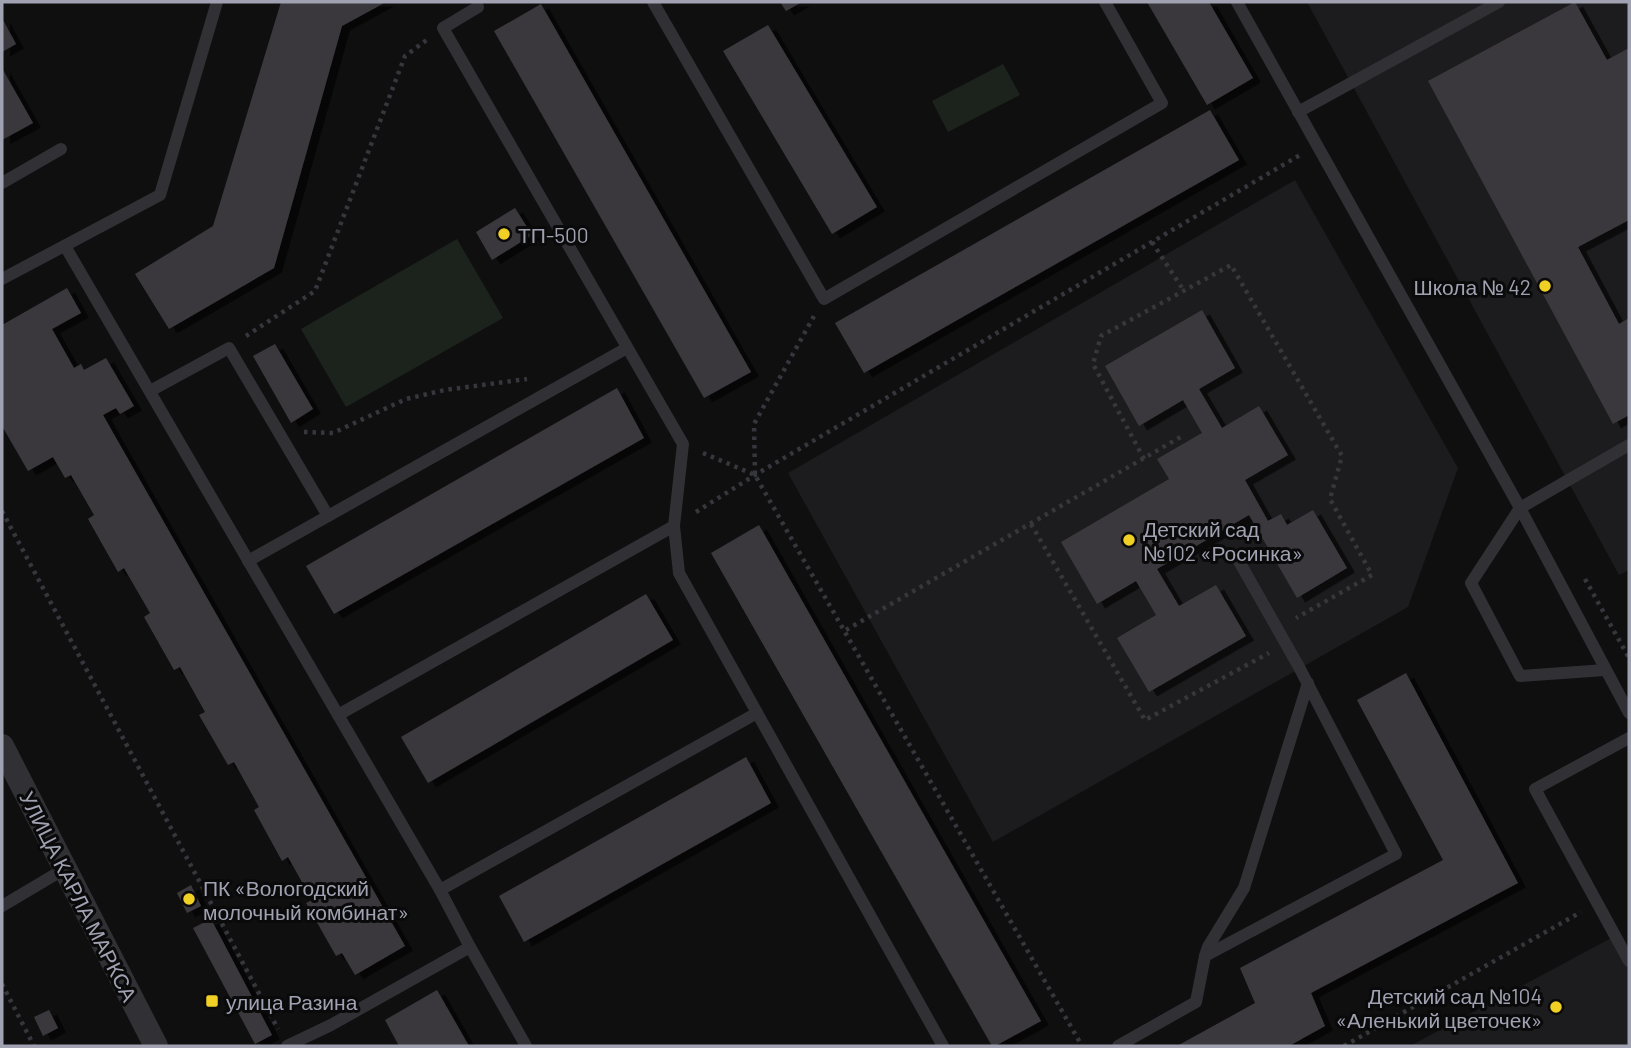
<svg xmlns="http://www.w3.org/2000/svg" width="1631" height="1048" font-family="Barlow,sans-serif">
  <defs>
    <filter id="shadow"><feDropShadow dx="8" dy="4.5" stdDeviation="0" flood-color="#0009"/></filter>
  </defs>
  <rect width="100%" height="100%" fill="#0f0f10"/>
  <g fill="#1c1b1d">
    <polygon points="1307,2 1629,2 1629,570 1619,575"/>
    <polygon points="1295,180 1458,468 1408,607 993,842 788,473"/>
    <polygon points="1613,937 1629,967 1629,1046 1410,1046"/>
  </g>
  <g fill="#1c231d">
    <polygon points="1003,64 1020,95 948,132 932,101"/>
    <polygon points="457,239 503,318 346,407 301,329"/>
  </g>
  <g fill="#3a393e" filter="url(#shadow)">
    <polygon points="281,2 386,2 342,26 274,268 169,329 135,274 213,226"/>
    <polygon points="780,2 802,2 786,11"/>
    <polygon points="1147,2 1209,2 1253,78 1207,105"/>
    <polygon points="1575,2 1607,60 1629,48 1629,220 1578,247 1619,324 1629,318 1629,415 1613,424 1428,81"/>
    <polygon points="541,4 751,372 704,398 494,31"/>
    <polygon points="2,18 16,44 2,52"/>
    <polygon points="768,25 877,207 832,234 723,51"/>
    <polygon points="2,68 33,123 2,140"/>
    <polygon points="1210,110 1239,160 864,373 835,323"/>
    <polygon points="515,208 532,235 492,260 476,232"/>
    <polygon points="67,288 81,313 52,329 74,368 81,364 84,370 106,358 134,406 120,414 116,408 103,415 405,946 355,975 342,953 336,956 306,903 312,900 288,857 282,861 254,810 259,807 234,762 228,765 199,715 205,712 180,667 174,670 144,617 150,613 124,568 118,572 88,519 94,515 71,475 65,478 53,457 28,471 2,426 2,325"/>
    <polygon points="1202,310 1235,368 1199,389 1222,428 1259,406 1288,455 1245,480 1268,521 1281,514 1287,525 1313,510 1347,568 1297,598 1249,515 1157,569 1179,606 1216,585 1246,636 1149,692 1117,638 1156,615 1136,581 1097,604 1061,542 1169,479 1157,459 1202,433 1183,400 1139,426 1105,366"/>
    <polygon points="275,344 313,409 291,423 253,356"/>
    <polygon points="617,388 644,438 334,614 306,566"/>
    <polygon points="759,525 1041,1021 995,1046 992,1046 711,553"/>
    <polygon points="646,594 673,640 428,783 401,737"/>
    <polygon points="1406,673 1518,883 1311,993 1325,1026 1289,1046 1177,1046 1255,1003 1240,968 1443,860 1357,700"/>
    <polygon points="746,757 771,803 524,942 499,896"/>
    <polygon points="191,885 201,906 187,913 177,893"/>
    <polygon points="211,919 272,1035 255,1044 193,928"/>
    <polygon points="437,990 469,1046 399,1046 385,1020"/>
    <polygon points="49,1010 58,1028 43,1036 34,1017"/>
  </g>
  <g fill="none" stroke-linecap="round" stroke-linejoin="round">
    <g stroke="#36373c" stroke-width="4.5" stroke-dasharray="3.5 5" stroke-linecap="butt">
      <polyline points="1152,242 1184,291"/>
      <polyline points="246,336 315,291 405,56 428,39"/>
      <polyline points="304,432 333,433 406,399 445,390 527,379"/>
      <polyline points="703,453 755,475 1082,1046"/>
      <polyline points="1144,459 1093,364 1101,336 1231,265 1342,456 1330,499 1372,575 1296,618"/>
      <polyline points="755,474 754,424 814,316"/>
      <polyline points="2,511 278,1029"/>
      <polyline points="696,512 755,475 1300,155"/>
      <polyline points="1031,524 1145,720 1269,653"/>
      <polyline points="1585,579 1629,658"/>
      <polyline points="846,630 1184,435"/>
      <polyline points="2,984 34,1046"/>
      <polyline points="1344,1046 1581,912"/>
    </g>
    <g stroke="#303035" stroke-width="12">
      <polyline points="653,2 824,299 1162,103 1105,2"/>
      <polyline points="1237,2 1520,508 1629,713"/>
      <polyline points="478,7 443,28 683,444 674,526"/>
      <polyline points="1298,112 1499,2"/>
      <polyline points="2,183 61,149"/>
      <polyline points="65,246 440,890 470,947 331,1025 287,1046"/>
      <polyline points="2,279 160,195 217,2"/>
      <polyline points="150,391 229,348 328,516"/>
      <polyline points="248,561 627,348"/>
      <polyline points="1605,670 1520,676 1471,583 1520,508 1629,445"/>
      <polyline points="338,715 674,526 679,573 943,1046"/>
      <polyline points="1629,738 1535,789 1629,961"/>
      <polyline points="440,890 757,713"/>
      <polyline points="2,906 66,868"/>
      <polyline points="470,947 526,1046"/>
      <polyline points="1205,956 1208,947 1244,888 1308,683"/>
      <polyline points="1118,1046 1196,1002 1205,956 1396,854 1299,667 1236,556"/>
    </g>
    <polyline stroke="#303035" stroke-width="24" points="2,746 156,1046"/>
  </g>
  <g fill="#f1d026" stroke="#0a0a0b" stroke-width="2.5">
    <circle cx="504" cy="234" r="7"/>
    <circle cx="1545" cy="286" r="7"/>
    <circle cx="1129" cy="540" r="7"/>
    <circle cx="189" cy="899" r="7"/>
    <rect x="205" y="994" width="14" height="14" rx="3.5"/>
    <circle cx="1556" cy="1007" r="7"/>
  </g>
  <g text-anchor="middle" dominant-baseline="central" stroke-width="6" stroke-linejoin="round" paint-order="stroke">
    <g font-size="21" fill="#a0a2b2" stroke="#0a0a0b" text-anchor="start">
      <text x="518" y="234">ТП-500</text>
      <text x="1531" y="286" text-anchor="end">Школа № 42</text>
      <text x="1143" y="528">Детский сад<tspan x="1143" dy="24">№102 «Росинка»</tspan></text>
      <text x="203" y="887">ПК «Вологодский<tspan x="203" dy="24">молочный комбинат»</tspan></text>
      <text x="1542" y="995" text-anchor="end">Детский сад №104<tspan x="1542" dy="24">«Аленький цветочек»</tspan></text>
      <text x="226" y="1001">улица Разина</text>
    </g>
    <g font-size="21" fill="#a0a2b2" stroke="#0a0a0b">
      <text transform="translate(79 896) rotate(63)">УЛИЦА КАРЛА МАРКСА</text>
    </g>
  </g>
  <rect width="1631" height="1048" fill="none" stroke="#a0a2b2" stroke-width="7"/>
</svg>
